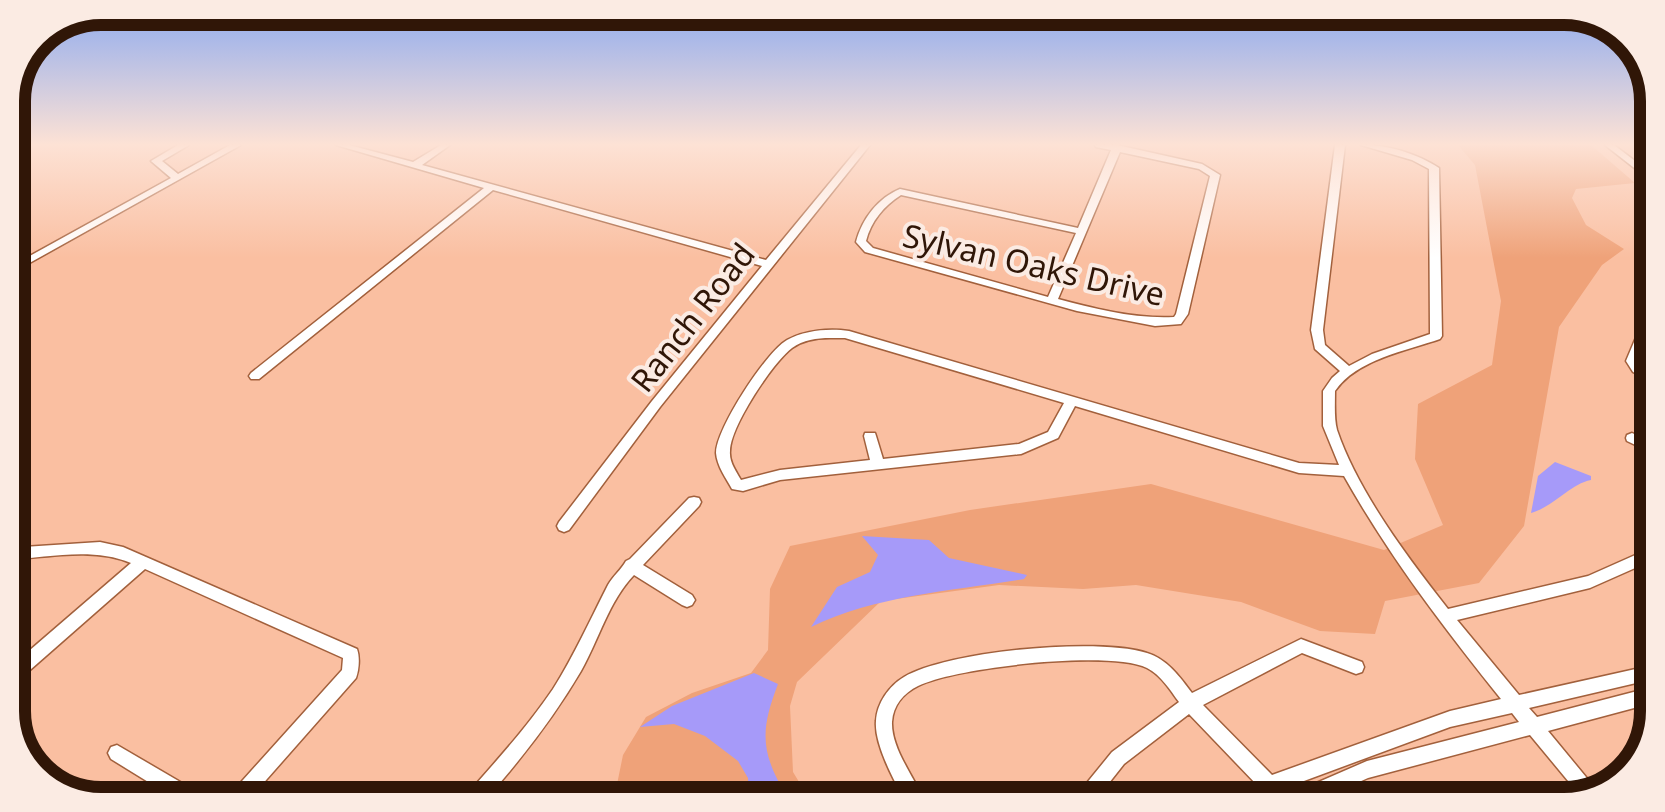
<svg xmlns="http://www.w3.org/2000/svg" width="1665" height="812" font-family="'Noto Sans',sans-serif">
  <rect width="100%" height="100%" fill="#fabfa1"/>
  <polygon fill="#efa279" points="1458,145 1591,145 1635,183 1576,189 1572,198 1586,225 1624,249 1602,265 1559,327 1524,526 1479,583 1385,601 1375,634 1320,631 1241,602 1136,585 1083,589 999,585 881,601 797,682 790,706 793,772 810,800 614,799 623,755 646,717 692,693 751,673 768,650 770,589 790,546 970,510 1151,484 1384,550 1443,525 1415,459 1418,404 1492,365 1501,301 1475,165"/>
  <g fill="#a69af9">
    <path d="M1555,462L1591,476V480C1570,484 1555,506 1531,513L1538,476Z"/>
    <path d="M862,536L929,540L949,558L1027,575L1024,579C953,591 877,595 811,627L837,587L870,572L878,555Z"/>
    <path d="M754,673L778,684C759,733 761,754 789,800L749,799L748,778L738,761L705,736L674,724L640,727L672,706Z"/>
  </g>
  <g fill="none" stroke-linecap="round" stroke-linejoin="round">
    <defs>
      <g id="minor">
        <polygon points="178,145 189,145 162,161 178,174 230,145 241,145 8,275 8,268 171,178 151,161"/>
        <polygon points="336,145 349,145 413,162 441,145 450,145 422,165 766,260 861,145 870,145 660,407 569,530 564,532 559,530 557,526 559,522 652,401 762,266 493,190 259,379 251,379 249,376 251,373 484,188"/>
        <path d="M1095,145H1117L1202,164L1220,175L1188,314L1181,324L1155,326L1077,311L865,252L856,242C862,219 878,198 900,189L1078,228L1111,150L1096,147ZM1120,152L1199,169L1210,176L1176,314L1174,317C1135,319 1096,309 1058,299ZM901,195L1076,233L1048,297L873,248L866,241C871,221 884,206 901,195Z"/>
        <path d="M1335,145H1345L1323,330L1325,345L1349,366L1372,354L1430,334L1429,169L1412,160L1361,145C1387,144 1418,154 1439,168L1442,336L1440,339C1406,351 1357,359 1335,391C1335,404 1334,419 1337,430C1358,492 1408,558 1448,609L1588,576L1651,548V561L1590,588L1457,620L1519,695L1649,666V680L1529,708L1537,717L1649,688V704L1548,731L1600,794L1583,799L1530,735L1368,778L1312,803H1274L1271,799L1267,803H1247L1258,786L1189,714L1124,764L1094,802L1074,801L1077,795L1112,752L1179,702C1170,690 1161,675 1147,668C1110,650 956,667 918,686C904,693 893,705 892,722C891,748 914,777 924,800H905C894,781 874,743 876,721C877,703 889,686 904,677C948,651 1098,637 1147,653C1167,659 1180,677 1192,693L1301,639L1362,662L1364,667L1362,672L1356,674L1302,653L1203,705L1272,775L1450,711L1501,699C1444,628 1389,556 1344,476L1299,473L1075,406L1058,438L1021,454L780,480L743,491L732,489C726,478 717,466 716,453C716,429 766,352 787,340C805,330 830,328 849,331L1299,463L1339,465L1323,426V391L1332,378L1340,371L1315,349L1311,330ZM830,338H845L1064,403L1048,432L1019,444L883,459L876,436L875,433H865L864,436L870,460L780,470L741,480C736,471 729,462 730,451C730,427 773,362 792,348C803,340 817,338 830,338ZM1512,713L1519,722L1367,761L1291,794L1285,788L1450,727Z"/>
        <polygon points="1605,145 1614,145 1656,177 1656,185"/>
        <polygon points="1643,221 1655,227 1655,234 1639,226 1639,222"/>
        <polygon points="1655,286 1654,322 1638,361 1641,366 1653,373 1653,382 1633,372 1626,361 1648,309 1654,305 1648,302 1650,289"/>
        <polygon points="1632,433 1652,442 1652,453 1627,441 1626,438 1627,435"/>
        <path d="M694,497L699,498L701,502L699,506L643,565L692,595L695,600L692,605L687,607L682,605L634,575C609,601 599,639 581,671C554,717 522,758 487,798H466L469,792C498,759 528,726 553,689C574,656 590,620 608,585C613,576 621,570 626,561L630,559L689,498Z"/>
        <path d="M100,542L123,547L357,649C360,657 359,670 356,678L252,796H231L234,790L342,670L343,658L145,569L14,684L8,686V669L131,563C94,547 48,557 8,560V548Z"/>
        <polygon points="117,745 194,790 197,796 171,796 111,759 108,753 111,747"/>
      </g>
    </defs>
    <use href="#minor" stroke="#a2603c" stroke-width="3"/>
    <use href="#minor" fill="#fff" fill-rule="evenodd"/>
  </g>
  <linearGradient id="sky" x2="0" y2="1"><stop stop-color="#8daaef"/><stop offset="0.56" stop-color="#fde2d5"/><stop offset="1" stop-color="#fde2d5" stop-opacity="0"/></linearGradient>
  <rect width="1665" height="258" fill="url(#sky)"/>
  <g text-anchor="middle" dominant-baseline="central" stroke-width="8" stroke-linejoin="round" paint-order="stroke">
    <g font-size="32" fill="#301607" stroke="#fbebe3">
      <text transform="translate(1034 264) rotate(13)">Sylvan Oaks Drive</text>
      <text transform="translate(692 317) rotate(-52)">Ranch Road</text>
    </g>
  </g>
  <path d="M0 0H1665V812H0ZM101 25H1564A76 76 0 0 1 1640 101V711A76 76 0 0 1 1564 787H101A76 76 0 0 1 25 711V101A76 76 0 0 1 101 25Z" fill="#fbebe3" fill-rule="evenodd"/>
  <path fill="none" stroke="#301607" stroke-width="12" d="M101 25H1564A76 76 0 0 1 1640 101V711A76 76 0 0 1 1564 787H101A76 76 0 0 1 25 711V101A76 76 0 0 1 101 25Z"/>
</svg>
